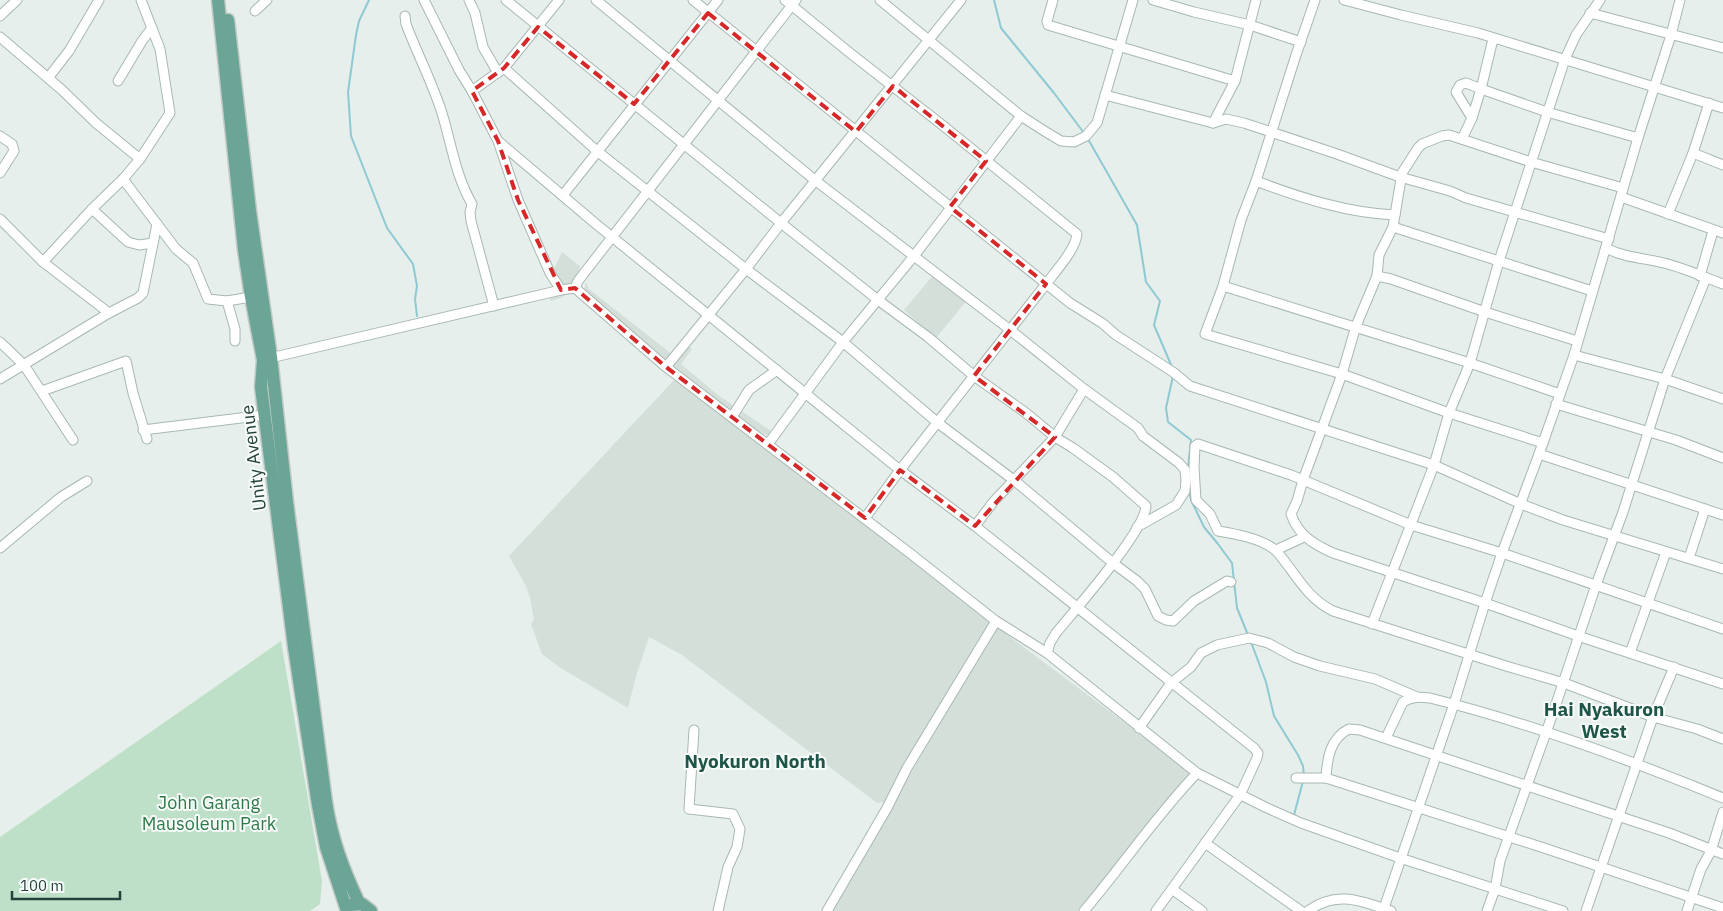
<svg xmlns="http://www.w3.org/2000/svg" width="1723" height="911" font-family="'IBM Plex Sans',sans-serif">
  <rect width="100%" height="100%" fill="#e6efeb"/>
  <g fill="#d4dfda">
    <polygon points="562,252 580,266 578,274 563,297 551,301 543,290 555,287 554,269"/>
    <polygon points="935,273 967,300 936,338 904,310"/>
    <polygon points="586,282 589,289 674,356 667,364 598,307 584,290"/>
    <polygon points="688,346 692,349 681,364 718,395 771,431 767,435 752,429 674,366"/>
    <polygon points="676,378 769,448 990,622 991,629 885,802 877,803 682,655 649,637 637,673 628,708 559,667 542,654 531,624 534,620 530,598 526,586 509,556"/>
    <polygon points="997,627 1192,773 1077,911 829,911"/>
  </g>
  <polygon fill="#bfe0c8" points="281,641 322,881 320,904 310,911 0,911 0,837"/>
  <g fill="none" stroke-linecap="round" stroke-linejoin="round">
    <g stroke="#8ec9d4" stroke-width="2">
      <polyline points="369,0 359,21 356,35 348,92 351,136 387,228 413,264 417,286 415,299 417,316"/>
      <polyline points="994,0 1001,28 1054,93 1084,133"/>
      <polyline points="1088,139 1137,225 1146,282 1160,301 1154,325 1172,367"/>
      <polyline points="1173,376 1166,408 1168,422 1191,440 1188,468"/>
      <polyline points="1189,488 1191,500 1204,527 1218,544 1232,563 1237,608 1248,635"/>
      <polyline points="1251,642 1266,682 1274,716 1298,755 1303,766 1304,776"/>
      <polyline points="1294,815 1303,781"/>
    </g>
    <defs>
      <g id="minor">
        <polyline points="424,0 459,70 472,91 498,141 518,200 550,273 561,290"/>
        <polyline points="469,0 475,13 483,47 498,73"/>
        <polyline points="506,0 781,223 878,300 928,337 974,376 1026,413 1055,437 1084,389"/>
        <polyline points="596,0 816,181 1009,329 1084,389 1138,428 1143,436 1179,463 1185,470 1186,480 1185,491 1176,505 1137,527"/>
        <polyline points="693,0 1070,303 1102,323 1116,335 1173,372 1190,386 1434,465 1521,504 1563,520 1723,569"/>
        <path d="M785,0L850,53L941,124L1077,234C1076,249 1055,272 1046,284L900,470L865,518"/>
        <polyline points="880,0 1021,116 1046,132 1061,141 1074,142 1086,136 1097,123 1133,0"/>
        <polyline points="1053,0 1047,21 1048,25 1235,81"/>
        <polyline points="1153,0 1194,12 1250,25 1301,42"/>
        <polyline points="1315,0 1296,55 1256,181 1241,220 1223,286 1205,334 1342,374 1449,413 1543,443"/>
        <polyline points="1344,0 1401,15 1478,33 1723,108"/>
        <polyline points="255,11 267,0"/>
        <polyline points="1590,13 1723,48"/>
        <polyline points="0,16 17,0"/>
        <path d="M405,16L406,24C417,53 431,80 441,110C451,141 455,175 472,204L470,212L471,221L494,306"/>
        <polyline points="0,37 62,90 96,123 140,159"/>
        <polyline points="504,68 597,151 746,269 843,342 938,423 1015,481 1113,563 1137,581 1145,589 1158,616 1166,620 1173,621 1194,601 1227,581 1231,582"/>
        <polyline points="48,78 69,51 99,0"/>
        <polyline points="118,81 142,41 152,28"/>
        <polyline points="472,91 504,68 559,0"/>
        <polyline points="1105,95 1213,123 1226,119 1244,123 1337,154 1400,177 1450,191 1466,198 1609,239"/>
        <polyline points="1472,118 1481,89 1547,112 1638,138"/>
        <polyline points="1213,123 1235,81 1256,0"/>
        <polyline points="0,136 12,144 14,151 0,173"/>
        <polyline points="1462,139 1472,118 1456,92 1460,85 1466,83 1481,89 1493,39"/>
        <polyline points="498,141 596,224 900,470 975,526 1254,748 1258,753 1257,758 1240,795 1156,911"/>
        <polyline points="1693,153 1723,165"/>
        <polyline points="123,179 176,249 193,263 208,299 227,301 251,297"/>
        <path d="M1256,181C1301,198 1348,213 1395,215"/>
        <path d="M1623,188L1531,162L1449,135L1442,136L1422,144L1418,148L1402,173L1393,227L1379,255L1377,276L1356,326L1342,374L1303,480L1297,501L1291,514C1298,535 1313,544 1333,553L1485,603L1578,636L1723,684"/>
        <polyline points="563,195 718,0"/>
        <polyline points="1621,197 1723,233"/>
        <polyline points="92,209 128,242 139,245 153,243"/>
        <polyline points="1668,214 1693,153 1709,103"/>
        <polyline points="0,219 43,262 109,313 138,298 143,293 157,224"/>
        <polyline points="1393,227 1592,291"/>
        <path d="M1606,248C1626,259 1650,258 1671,265C1689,270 1706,278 1723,284"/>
        <polyline points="43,262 92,209 123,179 140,159 170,113 160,49 141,0"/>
        <polyline points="1377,276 1391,279 1485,312 1577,341"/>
        <polyline points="1700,276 1713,231"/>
        <polyline points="1223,286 1470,363 1560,394"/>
        <polyline points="575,288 578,281 796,0"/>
        <polyline points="227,301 235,329 235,341"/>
        <polyline points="0,342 24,365 73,440"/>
        <polyline points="1574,355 1665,379 1723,399"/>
        <polyline points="266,359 561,290 575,288 666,367 911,554 996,621 1047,653 1197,773 1267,808 1301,823 1400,858 1563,911"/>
        <polyline points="666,367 746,269 781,223 961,0"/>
        <polyline points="0,379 109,313"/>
        <polyline points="42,391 126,361 133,393 147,439"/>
        <polyline points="1556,404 1676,440 1723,458"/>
        <polyline points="732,417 749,390 777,370"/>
        <polyline points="143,430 265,415"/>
        <polyline points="768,444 843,342 914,256 1021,116"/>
        <polyline points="1539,454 1723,515"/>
        <path d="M975,526L994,501L1055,437L1073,448L1113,477L1146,506C1145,531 1074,611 1056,633L1050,643L1047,653"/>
        <polyline points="0,548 61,497 87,481"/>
        <polyline points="1276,550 1304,537"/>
        <polyline points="1689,558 1705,509"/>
        <polyline points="1372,624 1434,465 1449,413 1470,363 1499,261 1565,59 1576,35 1600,0"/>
        <path d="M1723,629L1502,553L1411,525L1291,475L1198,444L1195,446L1194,467L1196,500L1210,514L1218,531C1236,534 1259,538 1274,549C1280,554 1284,561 1289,567C1302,585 1313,601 1333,611L1506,666L1564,683L1653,717L1697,729L1723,739"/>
        <polyline points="1630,653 1666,552"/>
        <polyline points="1139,728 1171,683 1191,667 1201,653 1217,645 1249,638 1268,643 1294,657 1320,666 1375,679 1417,697"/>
        <polyline points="694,730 689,809 733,814 740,829 737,847 728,867 718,911"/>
        <path d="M1386,738L1403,702C1412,696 1420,697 1430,698C1530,723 1628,759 1723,798"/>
        <polyline points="1296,778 1326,778 1544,848 1723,908"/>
        <path d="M1326,778C1327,759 1330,738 1349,729L1360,730L1669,833L1723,854"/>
        <polyline points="1205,843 1301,911"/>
        <polyline points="1172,889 1202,911"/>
        <polyline points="827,911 887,808 907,768 996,621"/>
        <path d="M1084,911C1123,865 1155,817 1197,773"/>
        <path d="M1308,911C1337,890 1361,901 1391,911"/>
        <polyline points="1383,911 1454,704 1485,603 1502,553 1539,454 1574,355 1638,138 1671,35 1680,0"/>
        <polyline points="1487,911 1495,889 1500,861 1553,713 1596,585 1623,512 1665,379 1706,278"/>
        <polyline points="1586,911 1653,717 1674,667"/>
        <polyline points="1687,911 1701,869 1711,851 1723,812"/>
      </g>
      <g id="primary">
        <polyline points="218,0 244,250 251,297 263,360 261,387 294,647 318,805 326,847 346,908"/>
        <path d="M228,20L250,211L271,357L287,502L326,802C332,840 343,869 359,903"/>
        <polyline points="351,905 362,904 371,911"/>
      </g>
    </defs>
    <use href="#minor" stroke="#a8b8b2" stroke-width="11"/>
    <use href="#primary" stroke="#c2cac8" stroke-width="15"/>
    <use href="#minor" stroke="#fff" stroke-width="9"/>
    <use href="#primary" stroke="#6aa596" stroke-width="12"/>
  </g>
  <path fill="none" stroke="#d62828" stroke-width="4" stroke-dasharray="10 6" stroke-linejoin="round" d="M708,13L856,132L893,86L986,161L950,207L1046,284L974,376L1055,437L975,526L900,470L865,518L666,367L575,288L561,290L518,200L498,141L472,91L504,68L538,27L634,104Z"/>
  <g text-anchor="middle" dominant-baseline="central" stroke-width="4" stroke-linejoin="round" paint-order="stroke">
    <g font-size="18" fill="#24423a" stroke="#f7fbf9">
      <text transform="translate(253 458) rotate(-97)">Unity Avenue</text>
    </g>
    <g font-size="18" fill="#2d7a4b" stroke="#f7fbf9">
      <text x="209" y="802">John Garang<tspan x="209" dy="21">Mausoleum Park</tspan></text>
    </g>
    <g font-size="19" font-weight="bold" fill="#1f5548" stroke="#f7fbf9">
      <text x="1604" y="709">Hai Nyakuron<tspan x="1604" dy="22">West</tspan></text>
      <text x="755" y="761">Nyokuron North</text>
    </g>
  </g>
  <path d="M12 891v8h108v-8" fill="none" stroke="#24423a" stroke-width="2.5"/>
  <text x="20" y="891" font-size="15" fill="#24423a" stroke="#f7fbf9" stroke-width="4" paint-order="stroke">100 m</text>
</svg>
